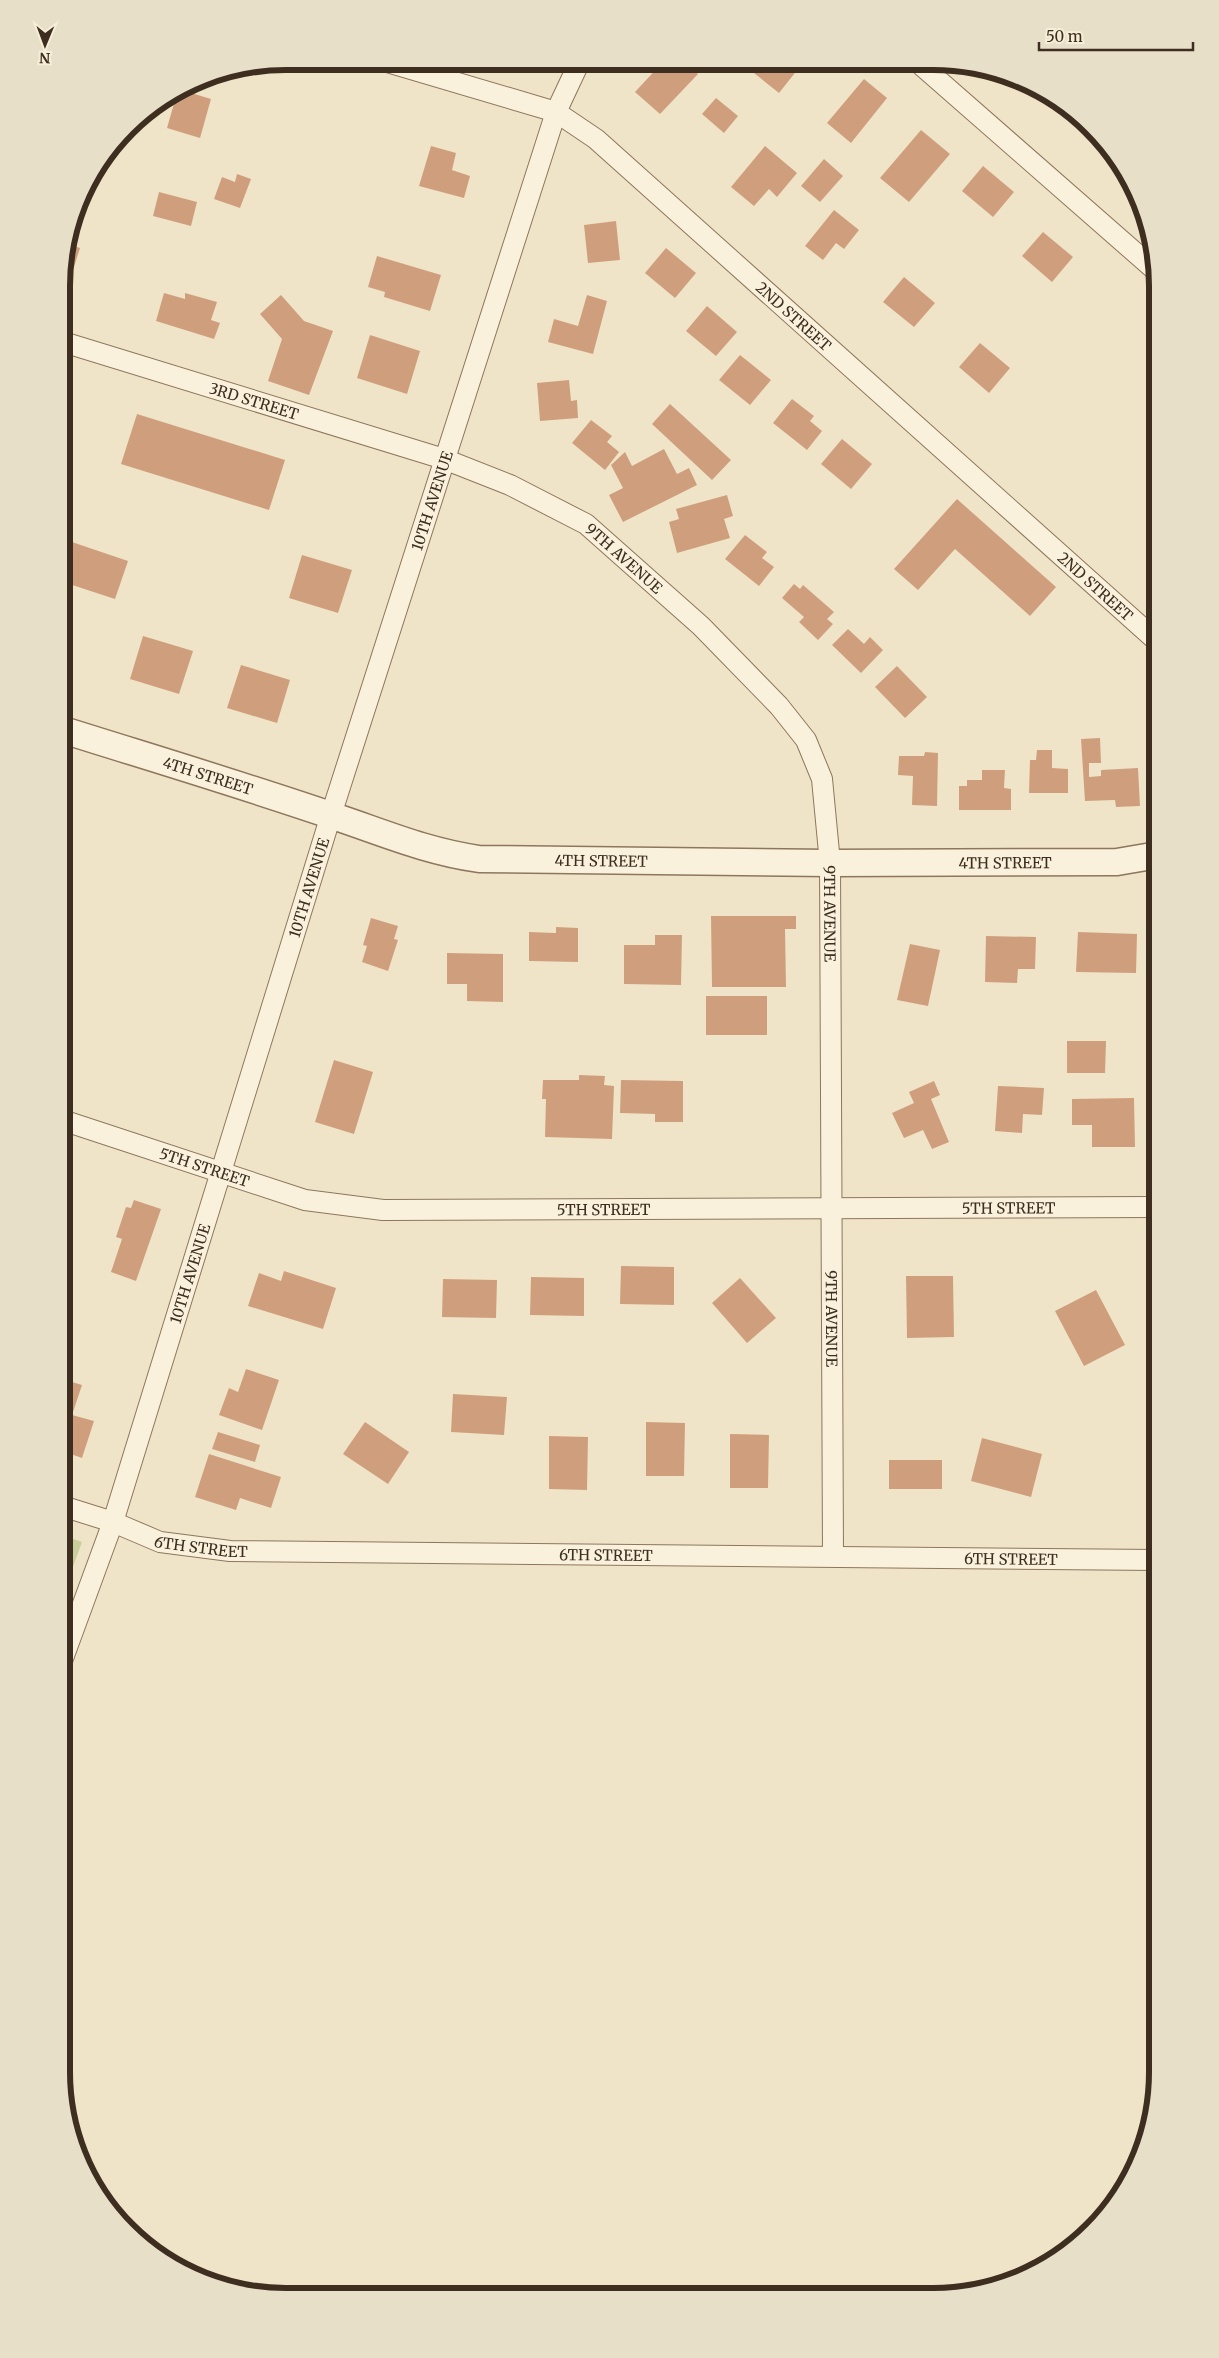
<svg xmlns="http://www.w3.org/2000/svg" width="1219" height="2358" font-family="Merriweather,serif">
  <rect width="100%" height="100%" fill="#f0e4c8"/>
  <polygon fill="#c9cf9b" points="62,1535 82,1542 62,1597"/>
  <g fill="#cf9f7d">
    <polygon points="661,64 687,64 698,74 660,114 635,92"/>
    <polygon points="761,64 802,64 779,93 754,73"/>
    <polygon points="864,79 887,98 851,143 827,123"/>
    <polygon points="181,90 211,99 200,138 167,128 177,93"/>
    <polygon points="716,98 738,116 724,133 702,114"/>
    <polygon points="157,105 154,117 144,113 151,109"/>
    <polygon points="921,130 950,154 909,202 880,178"/>
    <polygon points="431,146 456,153 452,170 470,176 464,198 419,186"/>
    <polygon points="765,146 797,173 777,197 769,189 754,206 731,187"/>
    <polygon points="824,159 843,176 820,202 801,186"/>
    <polygon points="100,166 89,204 80,202 85,186"/>
    <polygon points="983,166 1014,192 993,217 962,191"/>
    <polygon points="237,174 251,179 240,208 214,199 222,177 235,182"/>
    <polygon points="159,192 197,202 191,226 153,216"/>
    <polygon points="834,210 859,230 844,249 836,243 823,260 805,246"/>
    <polygon points="616,221 620,260 588,263 584,225"/>
    <polygon points="1043,232 1073,257 1052,282 1022,256"/>
    <polygon points="67,244 80,248 66,292 63,291 63,257"/>
    <polygon points="666,248 696,273 675,298 645,273"/>
    <polygon points="377,256 441,275 430,311 384,297 385,292 368,287"/>
    <polygon points="904,277 935,303 914,327 883,302"/>
    <polygon points="164,293 185,299 185,293 217,302 211,320 220,323 214,339 156,321"/>
    <polygon points="281,295 304,321 333,331 309,395 268,381 282,339 260,314"/>
    <polygon points="587,295 607,301 593,354 548,342 554,319 578,326"/>
    <polygon points="707,306 737,332 716,356 686,331"/>
    <polygon points="370,335 420,351 407,394 357,378"/>
    <polygon points="980,343 1010,368 989,393 959,367"/>
    <polygon points="740,355 771,380 750,405 719,380"/>
    <polygon points="569,380 571,401 577,400 578,418 540,421 537,383"/>
    <polygon points="792,399 814,416 810,421 822,431 807,450 773,423"/>
    <polygon points="670,404 731,460 712,480 652,424"/>
    <polygon points="137,414 285,460 269,510 121,464"/>
    <polygon points="591,420 612,436 607,442 619,452 605,470 572,443"/>
    <polygon points="842,439 872,464 851,489 821,464"/>
    <polygon points="664,449 677,474 689,468 697,485 623,522 609,495 623,488 611,465 625,452 632,466"/>
    <polygon points="727,495 733,516 724,519 730,538 677,553 669,522 679,519 676,509"/>
    <polygon points="957,499 1056,587 1030,616 955,549 918,590 894,569"/>
    <polygon points="745,535 767,552 762,558 774,567 759,586 725,559"/>
    <polygon points="63,539 128,561 115,599 63,582"/>
    <polygon points="302,555 352,570 338,613 289,598"/>
    <polygon points="794,584 800,589 803,585 834,612 827,619 833,624 818,640 799,622 804,617 782,598"/>
    <polygon points="848,629 864,644 870,637 883,650 861,673 832,645"/>
    <polygon points="143,636 193,651 179,694 130,679"/>
    <polygon points="241,665 290,680 277,723 227,708"/>
    <polygon points="897,666 927,697 905,718 875,687"/>
    <polygon points="1100,738 1101,763 1089,763 1089,777 1101,776 1101,770 1138,768 1140,806 1116,807 1115,800 1085,801 1081,739"/>
    <polygon points="1037,750 1052,750 1052,768 1068,769 1068,793 1029,793 1030,760 1036,760"/>
    <polygon points="925,752 938,753 937,806 912,805 913,776 898,775 899,756 924,756"/>
    <polygon points="982,770 1005,770 1004,788 1011,789 1011,810 959,810 959,786 967,786 967,780 982,780"/>
    <polygon points="711,916 796,916 796,929 785,929 786,987 712,987"/>
    <polygon points="371,918 398,926 394,939 398,940 388,971 362,962 367,946 363,945"/>
    <polygon points="556,927 578,928 578,962 529,961 529,932 556,933"/>
    <polygon points="1078,932 1137,934 1136,973 1076,972"/>
    <polygon points="655,935 682,935 681,985 624,984 624,945 655,945"/>
    <polygon points="986,936 1036,937 1035,969 1018,969 1017,983 985,982"/>
    <polygon points="910,944 940,950 928,1006 897,1000"/>
    <polygon points="447,953 503,954 503,1002 467,1001 467,984 447,984"/>
    <rect x="706" y="996" width="61" height="39"/>
    <polygon points="1067,1041 1106,1041 1105,1073 1067,1073"/>
    <polygon points="334,1060 373,1072 354,1134 315,1122"/>
    <polygon points="579,1075 605,1076 604,1085 614,1086 612,1139 545,1137 546,1099 542,1099 543,1080 579,1080"/>
    <polygon points="621,1080 683,1081 683,1122 655,1122 655,1114 620,1113"/>
    <polygon points="934,1081 940,1095 931,1099 949,1142 932,1149 923,1130 904,1138 892,1113 914,1103 909,1092"/>
    <polygon points="998,1086 1044,1088 1042,1115 1023,1114 1022,1133 995,1131"/>
    <polygon points="1134,1098 1135,1147 1092,1147 1092,1125 1072,1125 1072,1099"/>
    <polygon points="134,1200 161,1209 136,1281 111,1272 122,1239 116,1237 126,1207 131,1208"/>
    <polygon points="621,1266 674,1267 674,1305 620,1304"/>
    <polygon points="284,1271 336,1288 323,1329 248,1306 259,1273 281,1281"/>
    <polygon points="906,1276 953,1276 954,1337 907,1338"/>
    <polygon points="531,1277 584,1278 584,1316 530,1315"/>
    <polygon points="740,1278 776,1318 747,1343 712,1303"/>
    <polygon points="443,1279 497,1280 496,1318 442,1317"/>
    <polygon points="1096,1290 1125,1345 1084,1366 1055,1311"/>
    <polygon points="246,1369 279,1380 262,1430 219,1415 229,1388 238,1392"/>
    <polygon points="62,1379 82,1385 72,1415 94,1421 82,1458 62,1451"/>
    <polygon points="453,1394 507,1397 504,1435 451,1432"/>
    <polygon points="365,1422 409,1452 388,1484 343,1454"/>
    <polygon points="646,1422 685,1423 684,1476 646,1476"/>
    <polygon points="218,1432 260,1445 255,1462 212,1449"/>
    <polygon points="730,1434 769,1435 768,1488 730,1488"/>
    <polygon points="549,1436 588,1437 587,1490 549,1489"/>
    <polygon points="982,1438 1042,1454 1031,1497 971,1481"/>
    <polygon points="209,1454 281,1477 271,1508 240,1498 236,1510 195,1497"/>
    <rect x="889" y="1460" width="53" height="29"/>
  </g>
  <g fill="none" stroke-linecap="round" stroke-linejoin="round">
    <defs>
      <g id="minor">
        <path id="s1" d="M387,62L556,112L596,139L1158,642"/>
        <polyline points="921,65 1155,270"/>
        <path id="s2" d="M63,342L444,459L510,485L586,524L701,626L779,706L806,740L822,779L830,863L833,1555"/>
        <path id="s3" d="M62,1120L305,1200L383,1210L1157,1207"/>
        <path id="s4" d="M62,1506L113,1522L160,1542L230,1551L1157,1560"/>
        <path id="s5" d="M62,1661L113,1522L331,815L556,112L579,63"/>
      </g>
      <g id="tertiary">
        <path id="s6" d="M63,730C152,758 242,785 330,815C382,832 424,851 479,859L830,863L1117,862L1158,855"/>
      </g>
    </defs>
    <use href="#minor" stroke="#8d765c" stroke-width="22"/>
    <use href="#tertiary" stroke="#8d765c" stroke-width="29"/>
    <use href="#minor" stroke="#faf1dc" stroke-width="20"/>
    <use href="#tertiary" stroke="#faf1dc" stroke-width="26"/>
  </g>
  <g text-anchor="middle" dominant-baseline="central" stroke-width="4" stroke-linejoin="round" paint-order="stroke">
    <g font-size="15" fill="#3d2e20" stroke="#f7eed8">
      <text stroke="none"><textPath href="#s1" startOffset="490">2ND STREET</textPath></text>
      <text stroke="none"><textPath href="#s2" startOffset="200">3RD STREET</textPath></text>
      <text stroke="none"><textPath href="#s5" startOffset="1218">10TH AVENUE</textPath></text>
      <text stroke="none"><textPath href="#s2" startOffset="606">9TH AVENUE</textPath></text>
      <text stroke="none"><textPath href="#s1" startOffset="895">2ND STREET</textPath></text>
      <text stroke="none"><textPath href="#s6" startOffset="152">4TH STREET</textPath></text>
      <text stroke="none"><textPath href="#s6" startOffset="558">4TH STREET</textPath></text>
      <text stroke="none"><textPath href="#s6" startOffset="962">4TH STREET</textPath></text>
      <text stroke="none"><textPath href="#s5" startOffset="812">10TH AVENUE</textPath></text>
      <text stroke="none"><textPath href="#s2" startOffset="1041">9TH AVENUE</textPath></text>
      <text stroke="none"><textPath href="#s3" startOffset="150">5TH STREET</textPath></text>
      <text stroke="none"><textPath href="#s3" startOffset="960">5TH STREET</textPath></text>
      <text stroke="none"><textPath href="#s3" startOffset="555">5TH STREET</textPath></text>
      <text stroke="none"><textPath href="#s5" startOffset="408">10TH AVENUE</textPath></text>
      <text stroke="none"><textPath href="#s2" startOffset="1446">9TH AVENUE</textPath></text>
      <text stroke="none"><textPath href="#s4" startOffset="146">6TH STREET</textPath></text>
      <text stroke="none"><textPath href="#s4" startOffset="551">6TH STREET</textPath></text>
      <text stroke="none"><textPath href="#s4" startOffset="956">6TH STREET</textPath></text>
    </g>
  </g>
  <path d="M0 0H1219V2358H0ZM286 70H933A216 216 0 0 1 1149 286V2072A216 216 0 0 1 933 2288H286A216 216 0 0 1 70 2072V286A216 216 0 0 1 286 70Z" fill="#e8dfc9" fill-rule="evenodd"/>
  <path fill="none" stroke="#3d2e20" stroke-width="6" d="M286 70H933A216 216 0 0 1 1149 286V2072A216 216 0 0 1 933 2288H286A216 216 0 0 1 70 2072V286A216 216 0 0 1 286 70Z"/>
  <g transform="translate(45 45) rotate(181)" stroke="#f7eed8" stroke-width="4" paint-order="stroke">
  <path d="M0-4L9 19L0 12L-9 19Z" fill="#3d2e20"/>
  <text y="-8" font-size="14" font-weight="bold" text-anchor="middle" fill="#3d2e20">N</text>
  </g>
  <path d="M1039 42v8h154v-8" fill="none" stroke="#3d2e20" stroke-width="2.5"/>
  <text x="1046" y="42" font-size="15" fill="#3d2e20" stroke="#f7eed8" stroke-width="4" paint-order="stroke">50 m</text>
</svg>
